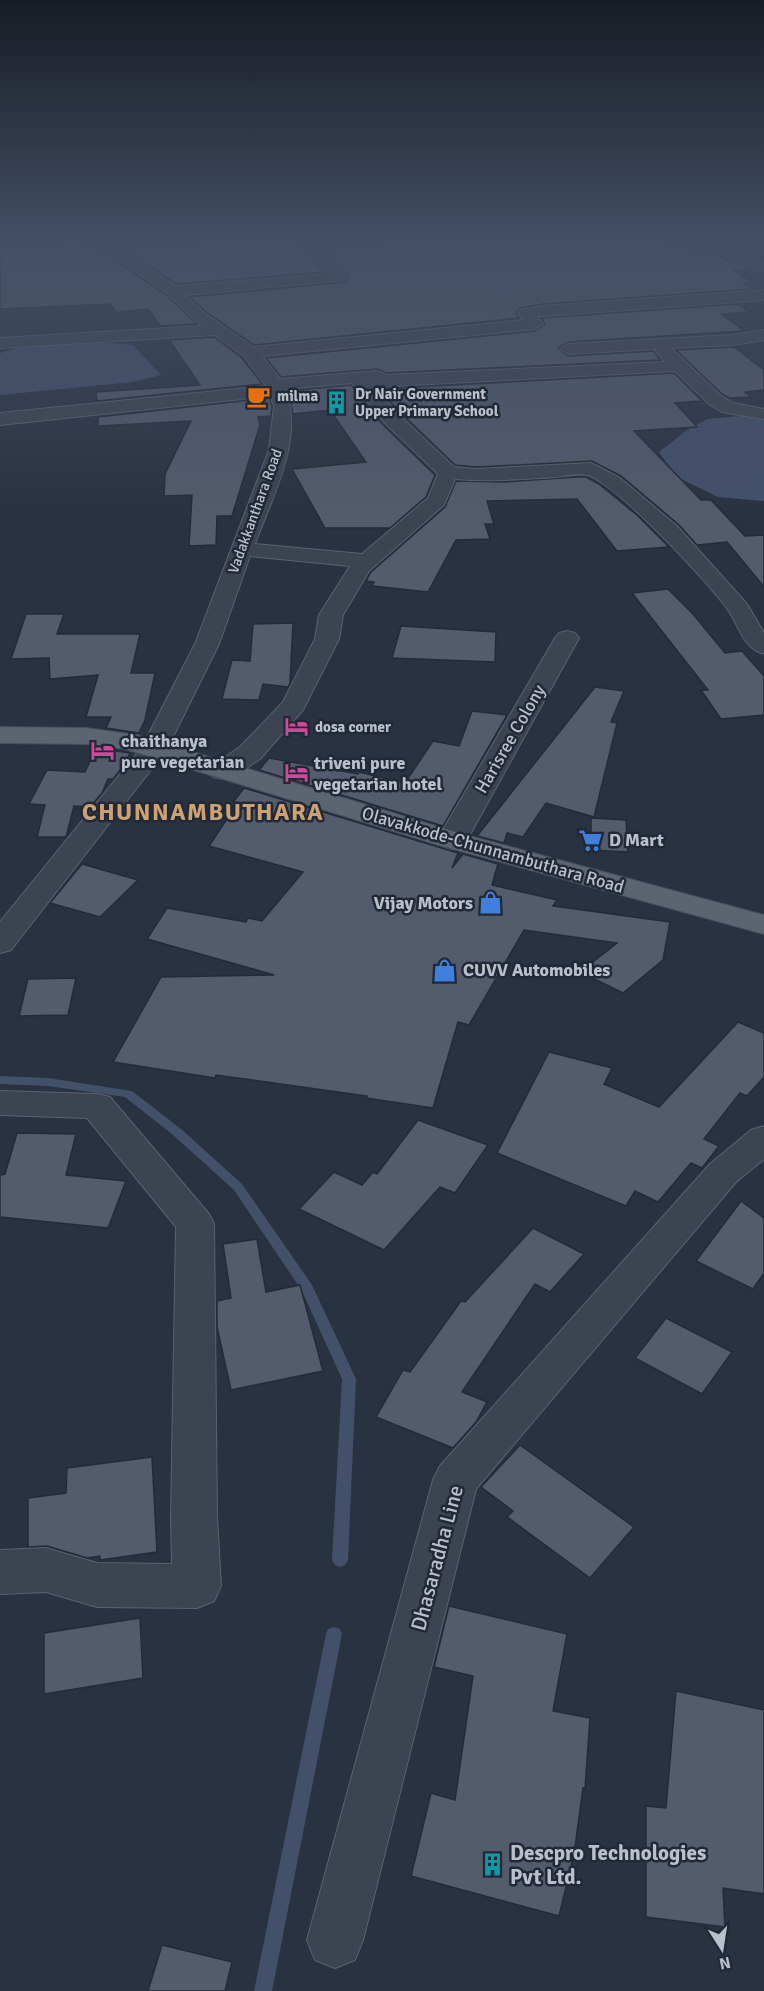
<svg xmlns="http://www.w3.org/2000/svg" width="764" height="1991" font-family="Signika,sans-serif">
  <rect width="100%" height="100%" fill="#293241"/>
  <g fill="#43506a">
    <polygon points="90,341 133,345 161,375 133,382 0,395 0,353 30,344"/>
    <polygon points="764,414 764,501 718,497 677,477 659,452 686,431 707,419"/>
  </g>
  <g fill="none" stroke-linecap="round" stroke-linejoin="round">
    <g fill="#43506a" fill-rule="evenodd">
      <polygon points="0,1076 48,1078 132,1091 181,1129 242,1184 312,1285 356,1379 348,1560 345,1565 340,1567 335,1565 332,1560 342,1379 302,1291 234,1190 173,1135 125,1097 48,1086 0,1084"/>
      <polygon points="334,1627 340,1629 342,1634 272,1991 254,1991 326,1634 328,1629"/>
    </g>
  </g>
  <g fill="#535b6c" stroke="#242b38" stroke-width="1.5">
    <polygon points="70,239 83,239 89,247 95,246 167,296 197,324 160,326 148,309 117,312 110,304 0,309 0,245"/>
    <polygon points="201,239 304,239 302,244 308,254 324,272 177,284 117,245"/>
    <polygon points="380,239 660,239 669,245 712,254 752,270 734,270 752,282 744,283 753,289 543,304 520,308 516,313 519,318 254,345 205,311 190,297 346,282 350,276 325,249 371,245"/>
    <polygon points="737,304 749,312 722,314 744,331 568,342 558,348 568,356 654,351 660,360 386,373 378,369 281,377 266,358 535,331 545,324 542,318"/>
    <polygon points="214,337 242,358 262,384 97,401 96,392 200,385 169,340"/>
    <polygon points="734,347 764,370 764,390 745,392 751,397 729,398 722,394 676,350"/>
    <polygon points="674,373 702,401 675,403 697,427 634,431 701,500 711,500 745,536 764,535 764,587 727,542 697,545 678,524 621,476 592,461 477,467 455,465 400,412 379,389"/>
    <polygon points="351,385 382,424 435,475 426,497 390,528 325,528 292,469 366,462 330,410 293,414 288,391"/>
    <polygon points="269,398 272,406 271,416 258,417 260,425 232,516 217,516 216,545 189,546 192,495 164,496 165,474 191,421 98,426 98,417"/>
    <polygon points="576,477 586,477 599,484 638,516 669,547 617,551 577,499 487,501 494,524 485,524 490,539 456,540 428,592 372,586 374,582 366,581 371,572 445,507 456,481 506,482"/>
    <polygon points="668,589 693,614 725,653 742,651 764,676 764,715 721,719 701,690 708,690 632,593"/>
    <polygon points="26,614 64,614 57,634 140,634 131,673 155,673 145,720 139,733 106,728 111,717 86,717 98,675 50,679 49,658 11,659"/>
    <polygon points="293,623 290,683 288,687 263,684 259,700 222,699 232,660 250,661 253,624"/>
    <polygon points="401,626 496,632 495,662 392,658"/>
    <polygon points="595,687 624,691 611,722 617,723 594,817 546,803 523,837 507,833 504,843 477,836"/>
    <polygon points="472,711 507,715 443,826 259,770 269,758 358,774 359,772 405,783 433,741 459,746"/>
    <polygon points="96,748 130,753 125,764 113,779 108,779 102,793 90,807 74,806 66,837 37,837 45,805 29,804 47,770 85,772"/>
    <polygon points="244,788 458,853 452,868 463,854 498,864 492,885 557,900 553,906 670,922 663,960 623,993 580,972 617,943 524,930 469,1025 458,1022 433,1108 366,1098 367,1096 216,1075 215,1078 113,1062 161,977 274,975 147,939 167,908 246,922 248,918 262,921 303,872 209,846 237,804 234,801"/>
    <polygon points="591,818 626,820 628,852 591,850"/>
    <polygon points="82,864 138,880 100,917 50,903"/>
    <polygon points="76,978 68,1015 19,1016 28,979"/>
    <polygon points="738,1022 764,1033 764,1077 747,1096 740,1093 704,1139 719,1146 702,1168 691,1163 658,1202 635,1191 626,1206 497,1153 549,1052 612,1068 604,1084 659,1107"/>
    <polygon points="418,1120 488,1145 455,1193 440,1187 384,1250 299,1209 334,1172 362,1185 373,1172 377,1174"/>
    <polygon points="17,1133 76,1134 66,1175 126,1181 108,1228 0,1217 0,1175 5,1174"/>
    <polygon points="741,1201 764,1218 764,1273 753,1289 696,1261"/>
    <polygon points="533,1228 584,1254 550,1292 535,1284 462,1392 487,1402 476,1422 453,1448 376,1417 403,1370 410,1372 461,1301 465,1302"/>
    <polygon points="257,1239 266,1292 300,1285 323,1371 231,1390 217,1327 217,1301 231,1298 223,1244"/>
    <polygon points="666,1318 732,1352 702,1394 635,1358"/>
    <polygon points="520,1445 634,1527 590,1578 507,1517 513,1511 481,1487"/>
    <polygon points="152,1457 157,1552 100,1560 100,1556 87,1558 47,1546 28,1547 28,1498 66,1493 67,1468"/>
    <polygon points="449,1606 567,1634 553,1711 590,1718 585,1789 583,1788 574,1854 559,1916 411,1876 431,1793 455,1800 473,1676 434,1667"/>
    <polygon points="140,1618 143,1678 44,1694 44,1633"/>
    <polygon points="676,1691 764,1710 764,1894 723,1888 725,1927 646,1917 646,1806 666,1808"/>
    <polygon points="162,1945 232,1962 225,1991 148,1991"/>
  </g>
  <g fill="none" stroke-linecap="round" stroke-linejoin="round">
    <defs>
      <g id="minor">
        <path d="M88,239H104L176,286L329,274L310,253L304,243L306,240L378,239L371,243L320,247L346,274L348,277L346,280L185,295L204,313L253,347L524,320L518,313L520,310L543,306L764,290V300L543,316H537L543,324L535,329L262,356L280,379L378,371L386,375L665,362L656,351L657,349L568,354L560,349L568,344L733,335L764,330V340L733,345L671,348L721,396L733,403L764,409V419L722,412L709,404L675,371L374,387L398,414L454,467L477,469L591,463L620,478L677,526L747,604L764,633V654C744,649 739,626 728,610C710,584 615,482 587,475C578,473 565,476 556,477C522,479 489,482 455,479L444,505L369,571L343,615L339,639L303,710L260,759L233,777L223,779L213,777L209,771L213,765L240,747L283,702L315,639L319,615L350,566L250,556L219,644L167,749L11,950L0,953V922L142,747L195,644L269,450L274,406L270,396L0,425V413L266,386L244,356L215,335L0,348V338L202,326L168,294ZM352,383L384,422L438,474L428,498L362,554L255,544C272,497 305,438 285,389Z"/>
        <path d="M662,239C702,238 727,247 764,263V272L713,252L669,243Z"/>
        <polygon points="567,631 575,633 579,638 467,840 462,846 452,849 442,846 437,840 555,638 559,633"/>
        <polygon points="0,1091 97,1094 110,1097 209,1214 214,1224 217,1518 221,1586 214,1601 197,1608 97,1607 46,1592 0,1594 0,1550 46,1548 97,1563 172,1564 171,1518 176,1227 87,1118 0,1115"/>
        <polygon points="764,1126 764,1159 736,1182 476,1489 363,1940 355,1960 335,1968 315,1960 307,1940 433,1480 440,1466 710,1164 751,1130"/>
      </g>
      <polygon id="major" points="0,727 86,728 137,735 462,834 764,915 764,934 442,846 125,749 86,744 0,743"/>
    </defs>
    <use href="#minor" stroke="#5b626e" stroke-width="2"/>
    <use href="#major" stroke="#474d5a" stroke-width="2"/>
    <use href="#minor" fill="#3d4451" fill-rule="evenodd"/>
    <use href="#major" fill="#5c6371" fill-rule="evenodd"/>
  </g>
  <linearGradient id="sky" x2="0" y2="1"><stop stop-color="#171c24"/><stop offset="0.46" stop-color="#434f65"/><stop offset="1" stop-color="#434f65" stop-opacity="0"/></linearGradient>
  <rect width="764" height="518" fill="url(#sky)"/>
  <defs>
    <symbol id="cafe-bare" viewBox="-9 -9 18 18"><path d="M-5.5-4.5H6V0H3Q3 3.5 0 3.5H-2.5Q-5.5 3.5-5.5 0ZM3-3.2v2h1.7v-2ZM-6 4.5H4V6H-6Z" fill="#e8710a" stroke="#222936" stroke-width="2.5" paint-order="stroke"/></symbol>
    <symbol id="building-bare" viewBox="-9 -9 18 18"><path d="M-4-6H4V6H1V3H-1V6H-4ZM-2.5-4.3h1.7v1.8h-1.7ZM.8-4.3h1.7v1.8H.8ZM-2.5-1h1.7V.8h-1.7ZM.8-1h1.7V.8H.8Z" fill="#0f9aa8" stroke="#222936" stroke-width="2.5" paint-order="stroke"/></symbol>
    <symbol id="hotel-bare" viewBox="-9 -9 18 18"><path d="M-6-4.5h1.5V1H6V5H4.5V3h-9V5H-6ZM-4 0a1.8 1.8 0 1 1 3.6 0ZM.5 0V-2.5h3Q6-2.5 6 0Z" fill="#d1479c" stroke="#222936" stroke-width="2.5" paint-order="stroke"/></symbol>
    <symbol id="supermarket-bare" viewBox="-9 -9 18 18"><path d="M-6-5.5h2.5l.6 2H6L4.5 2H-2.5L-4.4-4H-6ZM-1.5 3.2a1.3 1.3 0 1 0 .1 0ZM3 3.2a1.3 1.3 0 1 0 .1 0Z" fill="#3f7fe0" stroke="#222936" stroke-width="2.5" paint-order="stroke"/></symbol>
    <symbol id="shop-bare" viewBox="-9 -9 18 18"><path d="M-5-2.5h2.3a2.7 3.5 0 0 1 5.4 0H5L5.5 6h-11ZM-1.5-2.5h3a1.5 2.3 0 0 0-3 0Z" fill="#3f7fe0" stroke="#222936" stroke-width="2.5" paint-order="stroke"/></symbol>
  </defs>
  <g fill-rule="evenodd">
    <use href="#cafe-bare" x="242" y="380" width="33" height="33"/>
    <use href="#building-bare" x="320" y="386" width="33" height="33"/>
    <use href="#hotel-bare" x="280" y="710" width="33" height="33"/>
    <use href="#hotel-bare" x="86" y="734" width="33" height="33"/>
    <use href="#hotel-bare" x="280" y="756" width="33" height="33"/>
    <use href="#supermarket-bare" x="574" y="824" width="33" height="33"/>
    <use href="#shop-bare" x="474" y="886" width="33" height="33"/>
    <use href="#shop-bare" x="428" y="954" width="33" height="33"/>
    <use href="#building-bare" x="476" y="1848" width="33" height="33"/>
  </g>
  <g text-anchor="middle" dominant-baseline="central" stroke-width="5" stroke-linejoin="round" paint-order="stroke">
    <g font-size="15" font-weight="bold" fill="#bac0cb" stroke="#222936" text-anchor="start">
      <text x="355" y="394">Dr Nair Government<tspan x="355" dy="17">Upper Primary School</tspan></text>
      <text x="277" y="396">milma</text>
      <text x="315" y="727">dosa corner</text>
    </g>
    <g font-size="15" fill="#bac0cb" stroke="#222936">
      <text transform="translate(255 511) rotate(-70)">Vadakkanthara Road</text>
    </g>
    <g font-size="18" fill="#bac0cb" stroke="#222936">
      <text transform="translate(510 739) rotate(-60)">Harisree Colony</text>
      <text transform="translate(493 850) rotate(16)">Olavakkode-Chunnambuthara Road</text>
    </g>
    <g font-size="18" font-weight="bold" fill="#bac0cb" stroke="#222936" text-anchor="start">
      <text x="121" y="741">chaithanya<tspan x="121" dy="21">pure vegetarian</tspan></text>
      <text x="314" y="763">triveni pure<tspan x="314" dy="21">vegetarian hotel</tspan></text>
      <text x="609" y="840">D Mart</text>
      <text x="473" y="903" text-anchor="end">Vijay Motors</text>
      <text x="463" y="970">CUVV Automobiles</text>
    </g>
    <g font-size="21" fill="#bac0cb" stroke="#222936">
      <text transform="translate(437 1558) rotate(-75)">Dhasaradha Line</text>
    </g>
    <g font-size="21" font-weight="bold" fill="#bac0cb" stroke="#222936" text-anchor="start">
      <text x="510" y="1853">Descpro Technologies<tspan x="510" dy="24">Pvt Ltd.</tspan></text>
    </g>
    <g font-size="24" font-weight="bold" letter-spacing="1.5" fill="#cea173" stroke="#222936">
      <text x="203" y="812">CHUNNAMBUTHARA</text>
    </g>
  </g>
  <g transform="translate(722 1949) rotate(168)" stroke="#222936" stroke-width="4.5" paint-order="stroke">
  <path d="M0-4.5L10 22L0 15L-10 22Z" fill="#bac0cb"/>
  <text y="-9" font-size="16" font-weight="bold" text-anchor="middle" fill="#bac0cb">N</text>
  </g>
</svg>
